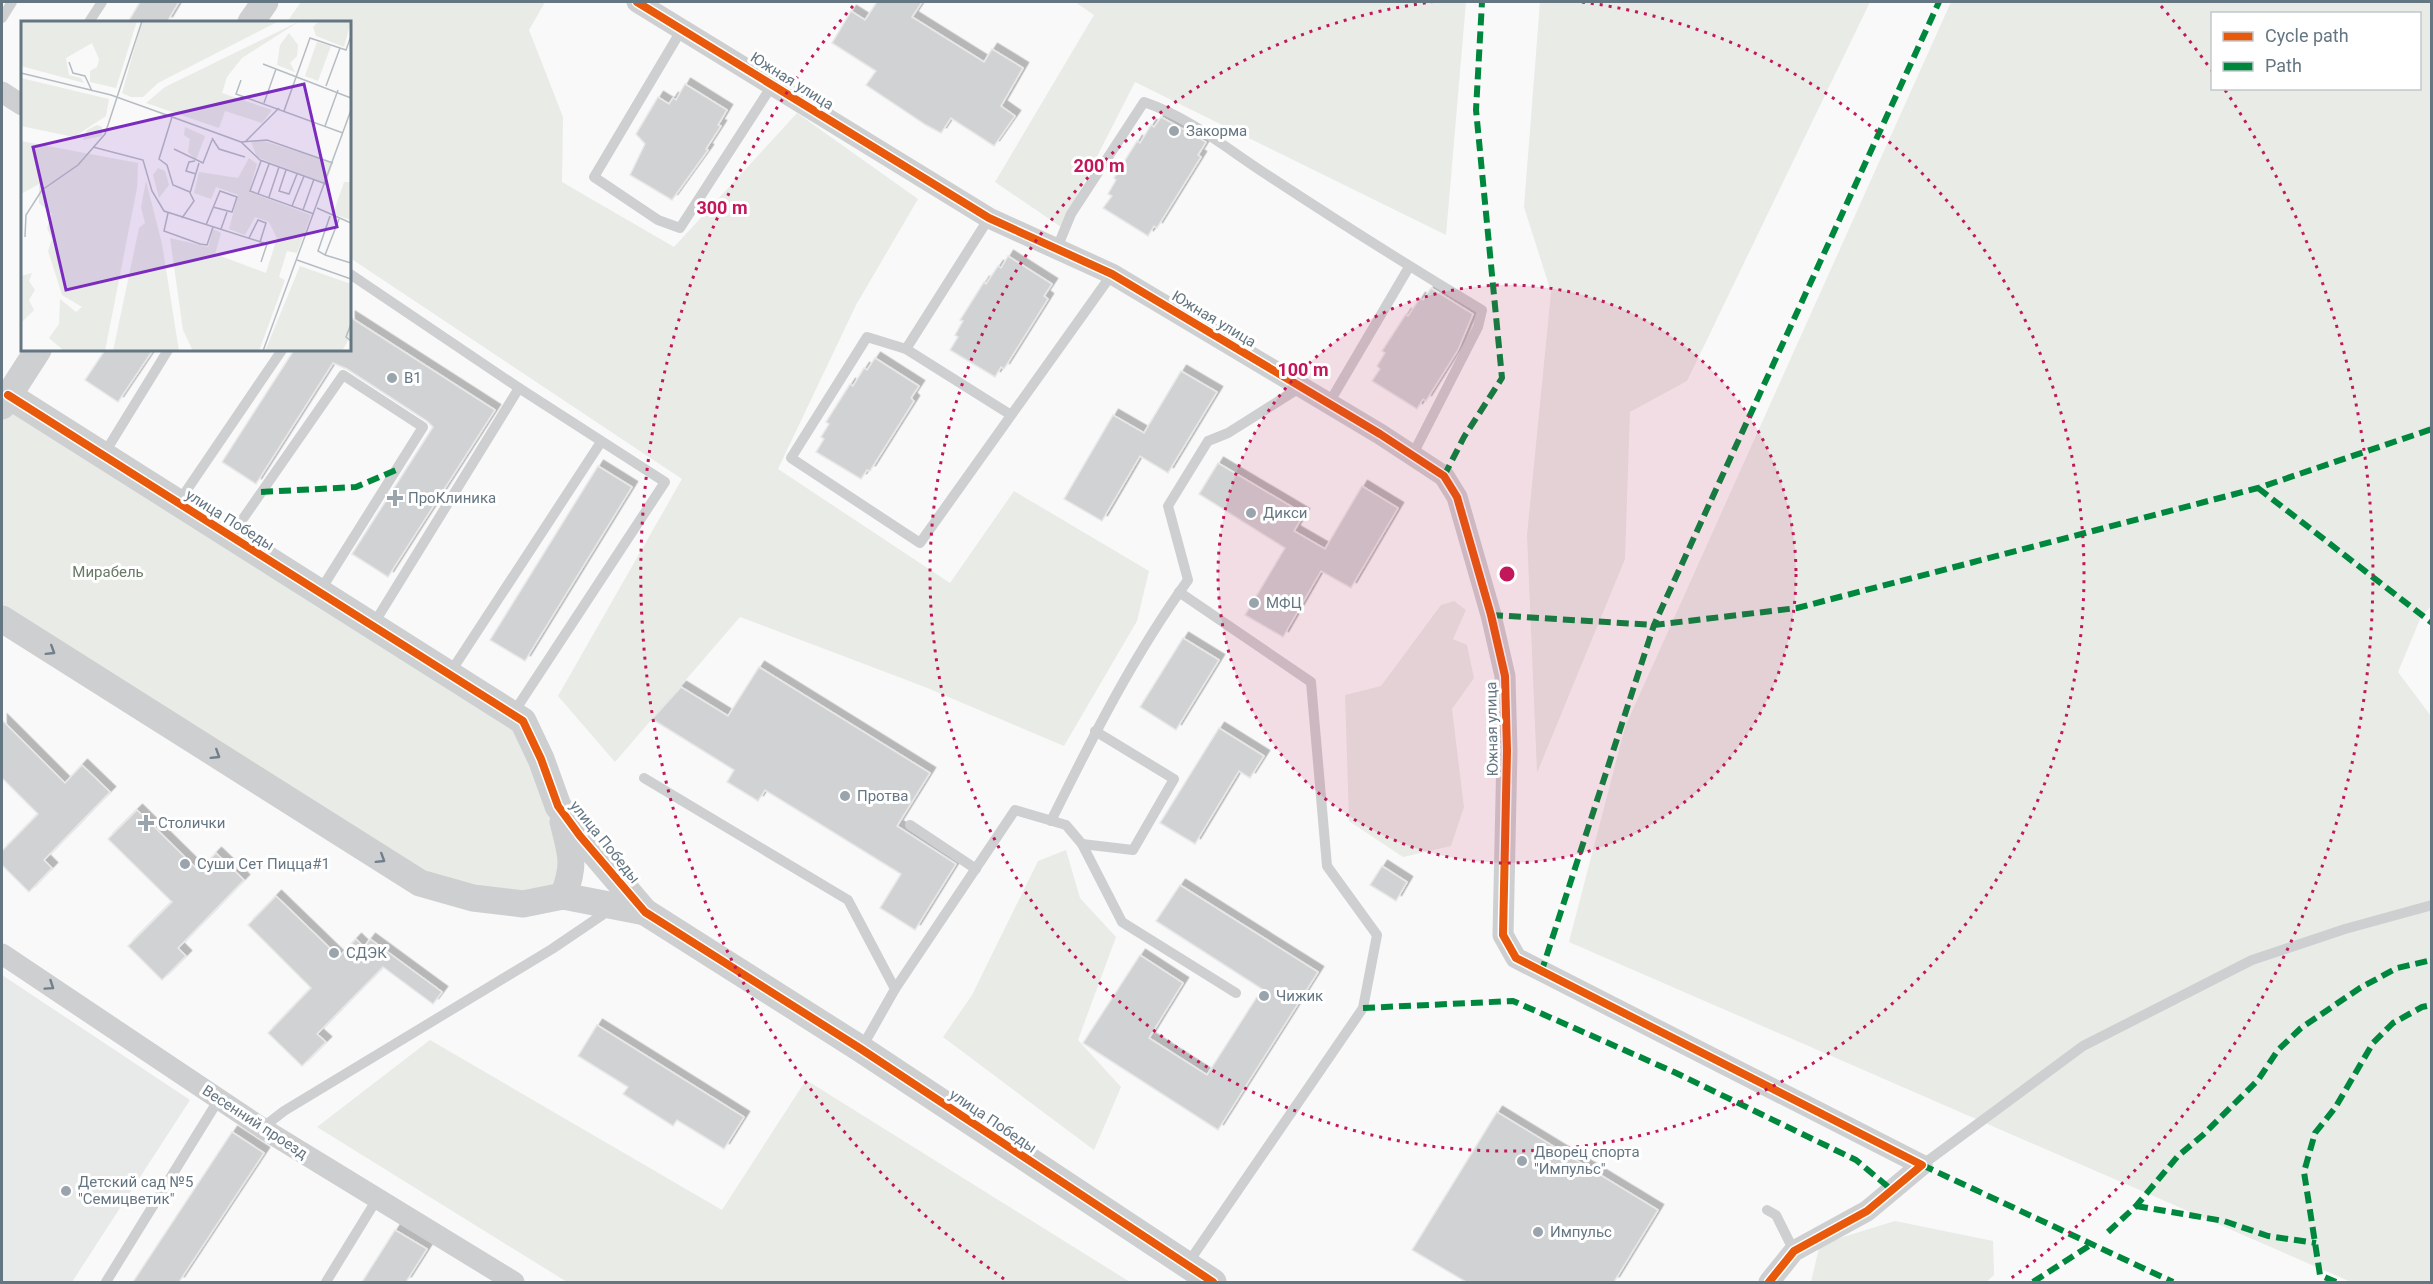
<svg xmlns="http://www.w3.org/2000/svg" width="2433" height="1284" font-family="Roboto,sans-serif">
  <defs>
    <filter id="shadow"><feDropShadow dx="5.5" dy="-5.5" stdDeviation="0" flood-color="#0004"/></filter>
  </defs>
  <rect width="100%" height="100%" fill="#f9f9f9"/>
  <polygon fill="#e8e9e9" points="2,975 190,1100 72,1282 2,1282"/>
  <g fill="#e8ebe6" fill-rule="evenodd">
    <polygon points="301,2 545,2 529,30 563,117 562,182 674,247 797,113 918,199 856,305 778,469 950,583 1014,491 1149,571 1137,621 1064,746 925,687 740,617 615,762 558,696 682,479 350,258 350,22 287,22"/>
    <polygon points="1075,2 1466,2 1446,235 1135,82 1061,227 995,182 1094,15"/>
    <polygon points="1540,2 1870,2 1687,381 1630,412 1625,559 1537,773 1527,535 1551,292 1524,207"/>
    <path d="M1951,2H2431V606L2421,617L2398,672L2431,716V1282H2351L1569,942L1625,727ZM2212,14H2420V88H2212Z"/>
    <polygon points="2,406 523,721 558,806 563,896 420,883 2,619"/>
    <polygon points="1454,601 1466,610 1453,639 1467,645 1474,678 1452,709 1464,807 1451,846 1403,857 1349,821 1345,695 1381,686 1441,605"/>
    <polygon points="1066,850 1080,898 1116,937 1078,1040 1121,1087 1094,1150 943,1037 972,995 1038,861"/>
    <polygon points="430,1040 722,1210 806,1080 1130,1282 567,1282 317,1127"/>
    <polygon points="1895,1221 1993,1241 1994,1275 1986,1282 1811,1282 1820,1244"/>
  </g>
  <g fill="#d0d2d3" stroke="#e8e8e8" stroke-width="1.5" filter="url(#shadow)">
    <polygon points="140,2 179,2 167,22 128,22"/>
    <polygon points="877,2 922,2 912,17 984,62 992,49 1023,68 1001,106 1015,116 994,146 951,118 941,133 926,125 866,85 876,71 832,43 851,11 865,20"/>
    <polygon points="685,84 727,110 718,125 721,126 706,149 708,150 672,200 630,175 645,144 636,134 658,97 669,104 673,98 676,100"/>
    <polygon points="1161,117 1206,142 1198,155 1201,157 1157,228 1154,226 1148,236 1103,208 1112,196 1108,194 1116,180 1114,178 1137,141 1140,143 1151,125 1154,127"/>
    <polygon points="1008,256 1052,284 1044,296 1048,299 1004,369 1001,367 995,377 950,350 958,337 955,335 963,321 960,320 984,282 986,284 998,266 1001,268"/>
    <polygon points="1431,288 1473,314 1458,350 1426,401 1423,399 1417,409 1372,381 1380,369 1377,366 1385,353 1382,351 1406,314 1408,316 1420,298 1423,300"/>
    <polygon points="350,317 495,410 388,577 352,554 433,427 427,421 347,369 333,363 256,484 222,462 294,350 350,350"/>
    <polygon points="105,350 153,350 118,402 85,380"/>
    <polygon points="875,358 919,386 911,398 914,401 870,471 867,470 861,479 816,452 824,439 821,437 829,424 826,422 850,384 853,386 864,368 867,370"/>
    <polygon points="1181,371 1217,392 1168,473 1140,456 1102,521 1064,499 1113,415 1144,433"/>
    <polygon points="1218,463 1304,514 1294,531 1325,549 1362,486 1398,508 1351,588 1321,571 1283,637 1245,615 1285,548 1199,494"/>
    <polygon points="598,466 632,487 525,661 490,640"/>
    <polygon points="1183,638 1219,660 1176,730 1140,707"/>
    <polygon points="759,667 930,773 897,826 956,864 915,930 880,908 901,874 765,790 758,801 727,782 734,770 652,719 681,687 728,716"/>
    <polygon points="2,720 65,783 82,765 110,792 44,860 52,868 29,892 2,865 2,851 38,814 2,778"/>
    <polygon points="1219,728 1264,756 1250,778 1239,771 1195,844 1160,823"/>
    <polygon points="137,810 199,871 216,853 244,880 178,948 186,956 162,980 128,946 172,902 108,839"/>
    <polygon points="1382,866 1407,882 1396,901 1370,885"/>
    <polygon points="1180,885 1318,972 1218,1130 1083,1043 1140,955 1183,983 1149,1038 1207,1075 1262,989 1156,921"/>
    <polygon points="276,896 339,957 356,939 364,947 370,939 442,992 433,1004 383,967 317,1034 326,1042 302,1066 268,1033 311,988 248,925"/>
    <polygon points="597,1025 744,1117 724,1149 677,1120 673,1126 623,1094 628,1087 578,1056"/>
    <polygon points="1497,1112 1658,1210 1614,1282 1466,1282 1412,1250"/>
    <polygon points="232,1132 264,1153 179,1282 133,1282"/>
    <polygon points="395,1230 427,1249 406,1282 362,1282"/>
  </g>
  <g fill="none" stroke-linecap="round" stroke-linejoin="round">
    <g stroke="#cecfd0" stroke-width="10">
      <polyline points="2,18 12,2"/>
      <polyline points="89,22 102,2"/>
      <polyline points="682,29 594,177 658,220 680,228 773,84"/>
      <path d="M1057,248L1071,214L1144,102C1191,118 1227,149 1269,176C1339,222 1410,267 1482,310L1478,327L1413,454"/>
      <polyline points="350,274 519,388 665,482 512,715"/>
      <polyline points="906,349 989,218"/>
      <polyline points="1329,403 1409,267"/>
      <polyline points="1011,415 906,349 867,337 791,458 920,543 1112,274"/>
      <polyline points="104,454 168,350"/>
      <polyline points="178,503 282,350"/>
      <polyline points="231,536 343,375 423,427 320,591"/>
      <polyline points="1179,592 1311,682 1327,866 1377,935 1363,1008 1186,1266"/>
      <polyline points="373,625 519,388"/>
      <polyline points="450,673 601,442"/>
      <polyline points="644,778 848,900 895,989 861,1049"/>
      <path d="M1051,821C1092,738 1134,655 1188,580L1168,506L1208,441L1228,433L1301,387"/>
      <polyline points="910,825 976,869"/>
      <polyline points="1082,844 1133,850 1174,779 1095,731"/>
      <polyline points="895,989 1015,810 1066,825 1082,844 1122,922 1236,993"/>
      <polyline points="262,1128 284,1111 552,949 611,909"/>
      <polyline points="1922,1165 2083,1046 2252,960 2345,929 2432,905"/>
      <polyline points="1767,1210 1776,1215 1794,1251"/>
      <polyline points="106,1282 219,1099"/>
      <polyline points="326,1282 377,1199"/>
    </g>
    <g stroke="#cecfd0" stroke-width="21">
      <polyline points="637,2 989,218 1112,274 1380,434 1444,476 1457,497 1491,615 1505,676 1507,751 1503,935 1516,958 1922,1165 1867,1211 1794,1251 1769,1282"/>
      <polyline points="2,92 22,105"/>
      <polyline points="2,954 262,1128 514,1282"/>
    </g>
    <g stroke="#cecfd0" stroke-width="27">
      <polyline points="251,22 265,2"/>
      <polyline points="8,395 523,721 541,759 558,806 580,836 645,912 861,1049 1213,1282"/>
      <polyline points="2,406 38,350"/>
      <polyline points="2,619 420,883 473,898 523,904 563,896 645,912"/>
      <path d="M563,822C571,853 576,865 563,896"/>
    </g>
    <g stroke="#00873e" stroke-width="6" stroke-dasharray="12 6" stroke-linecap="butt">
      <polyline points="1444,476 1464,437 1502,378 1476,110 1482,2"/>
      <polyline points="2258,488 2432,623"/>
      <polyline points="261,492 356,487 396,470"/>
      <polyline points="1491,615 1654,625 1797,608 2258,488 2432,429"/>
      <polyline points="1541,973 1654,625 1939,2"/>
      <polyline points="1363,1008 1513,1001 1674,1072 1856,1160 1892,1190"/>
      <polyline points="1922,1165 2173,1282"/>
      <polyline points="2136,1206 2224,1221 2268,1236 2316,1243"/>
      <polyline points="2108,1232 2136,1206 2178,1156 2203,1135 2258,1080 2278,1050 2301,1028 2360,988 2397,968 2432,960"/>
      <polyline points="2033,1282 2092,1244"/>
      <polyline points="2336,1282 2320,1275 2304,1172 2315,1133 2335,1108 2373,1043 2393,1023 2422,1007 2432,1005"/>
    </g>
    <defs>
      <g id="cycleway">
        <polyline points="637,2 989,218 1112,274 1380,434 1444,476 1457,497 1491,615 1505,676 1507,751 1503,935 1516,958 1922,1165 1867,1211 1794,1251 1769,1282"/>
        <polyline points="8,395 523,721 541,759 558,806 580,836 645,912 861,1049 1213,1282"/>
      </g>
    </defs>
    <use href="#cycleway" stroke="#fff" stroke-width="11"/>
    <use href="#cycleway" stroke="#e8590c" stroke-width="8"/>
  </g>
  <defs><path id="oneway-chevron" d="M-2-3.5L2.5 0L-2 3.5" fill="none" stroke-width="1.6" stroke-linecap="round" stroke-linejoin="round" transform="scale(1.5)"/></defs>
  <g stroke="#707f8b">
    <use href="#oneway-chevron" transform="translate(51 651) rotate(32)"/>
    <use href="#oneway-chevron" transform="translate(216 755) rotate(32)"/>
    <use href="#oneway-chevron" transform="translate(381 859) rotate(32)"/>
    <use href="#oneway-chevron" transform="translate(50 986) rotate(34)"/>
  </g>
  <circle cx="1507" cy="574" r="289" fill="#c2185b" fill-opacity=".12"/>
  <g fill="none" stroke="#c2185b" stroke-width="3" stroke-dasharray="3 6">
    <circle cx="1507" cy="574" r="289"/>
    <path d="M1582 2A577 577 0 1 1 1432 2"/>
    <path d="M1004 1279A866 866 0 0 1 853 6M2161 6A866 866 0 0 1 2212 71M2225 90A866 866 0 0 1 2010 1279"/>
  </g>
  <g fill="#99a4ac" stroke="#fff" stroke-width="2">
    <circle cx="1174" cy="131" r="6"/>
    <circle cx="392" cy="378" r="6"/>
    <path d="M392 489h6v6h6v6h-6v6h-6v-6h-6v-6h6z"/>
    <circle cx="1251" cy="513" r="6"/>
    <circle cx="1254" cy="603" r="6"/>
    <circle cx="845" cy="796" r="6"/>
    <path d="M143 814h6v6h6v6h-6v6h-6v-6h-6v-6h6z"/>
    <circle cx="185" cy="864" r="6"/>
    <circle cx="334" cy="953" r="6"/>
    <circle cx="1264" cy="996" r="6"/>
    <circle cx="1522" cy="1161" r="6"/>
    <circle cx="66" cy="1191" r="6"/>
    <circle cx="1538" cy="1232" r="6"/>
  </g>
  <g text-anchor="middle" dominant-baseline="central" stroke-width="6" stroke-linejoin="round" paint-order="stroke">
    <g font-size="15" fill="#657683" stroke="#fff">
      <text transform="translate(792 81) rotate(32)">Южная улица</text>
      <text transform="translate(1214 319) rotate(31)">Южная улица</text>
      <text transform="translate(230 520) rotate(32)">улица Победы</text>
      <text transform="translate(1492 729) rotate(-91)">Южная улица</text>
      <text transform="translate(605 842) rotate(51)">улица Победы</text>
      <text transform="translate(993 1121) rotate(34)">улица Победы</text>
      <text transform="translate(255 1122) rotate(33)">Весенний проезд</text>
    </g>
    <g font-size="15" fill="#657683" stroke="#fff" text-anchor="start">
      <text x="1186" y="131">Закорма</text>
      <text x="404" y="378">В1</text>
      <text x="408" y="498">ПроКлиника</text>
      <text x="1263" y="513">Дикси</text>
      <text x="1266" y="603">МФЦ</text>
      <text x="857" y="796">Протва</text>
      <text x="158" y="823">Столички</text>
      <text x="197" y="864">Суши Сет Пицца#1</text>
      <text x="346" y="953">СДЭК</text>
      <text x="1276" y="996">Чижик</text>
      <text x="1534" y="1152">Дворец спорта<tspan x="1534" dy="17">"Импульс"</tspan></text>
      <text x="78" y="1182">Детский сад №5<tspan x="78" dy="17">"Семицветик"</tspan></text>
      <text x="1550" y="1232">Импульс</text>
    </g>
    <g font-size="15" fill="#687a64" stroke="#fff">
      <text x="108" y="572">Мирабель</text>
    </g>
  </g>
  <g transform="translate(21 21)">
    <rect width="330" height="330" fill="#f9f9f9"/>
    <path d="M0,0H116L95,67L69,61V50L76,46L78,38L71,22L45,37L48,54L60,57L63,62L0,45ZM121,0H258L137,62L122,76H110L101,72ZM279,0L221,37L206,56L201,72L251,89L241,102L204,90L198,107L125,82L144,66ZM298,0H330L323,26L295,15L292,6ZM268,12L277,24L276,35L269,42L274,51L256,44L259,24ZM296,21L310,25L297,60L284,55ZM0,57L88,78L85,95L53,116L0,105ZM76,104L81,106V115L62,119L66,109ZM164,106L184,115L175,139L167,131L169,118L163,114ZM240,119L312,142L305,163L236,136L230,121ZM0,120L117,142L116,167L84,330H43L28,317L38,303L39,278L55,291L61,286L41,274L27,230L31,218L26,207L31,193L18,182V163L0,173ZM228,137L236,143L228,171L290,194L276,232L266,230L258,256L264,259L238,330H172L162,309L149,217L187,226L192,208L200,212L194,233L245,252L256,217L248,201L234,196L224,214L208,208L217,174L195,166L190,178L173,172L178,151L217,157ZM137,147L144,150L148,164L138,177L132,154ZM125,160L141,223L158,330H92L118,207L124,202L120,186ZM323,161H330V199L312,193ZM279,245L330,263V315L321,330H244ZM11,252L8,260L14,269L8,279L13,289L0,302V255Z" fill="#e8ebe6"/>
    <path fill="none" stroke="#b5bdc3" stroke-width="1.5" d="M48,41L52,52L64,55L71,70M242,43L330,77M0,52L90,74L154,97L220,121L239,139L305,163M220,59L215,73L322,112M305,65L319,27M243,82L255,48M263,90L289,17L325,29L330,15M151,96L138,138L146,144L152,164L169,171M304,105L317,69M191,117L198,128L224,136M220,121L246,119L312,142M224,121L258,87M72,126L122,139L131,170L143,190L246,223L240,241M153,128L182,142L191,119M174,140L168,141L165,150L175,153M240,140L229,170L293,193M265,149L258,170L268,173L276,153M237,173L248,143M248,176L258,146M271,185L283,155M296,187L330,202M282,189L293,158M147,192L143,210L179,223L186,224L192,206M309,195L297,230L304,234L318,198M161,197L173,180L169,172L178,142M185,204L199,170L216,176L211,191L192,186M200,208L206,191M4,216L5,194L21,169L57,144L84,113L121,0M228,217L237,199L245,202L239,221M304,234L330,242M276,239L330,258M330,303L325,316L330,320M242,330L330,89"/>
    <path fill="#7b2cbf" fill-opacity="0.15" stroke="#7b2cbf" stroke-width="3" d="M283,63L316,206L45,269L12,126Z"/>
    <rect width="330" height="330" fill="none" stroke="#657683" stroke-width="3"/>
  </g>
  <circle cx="1507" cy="574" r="9" fill="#c2185b" stroke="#fff" stroke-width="3"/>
  <g font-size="18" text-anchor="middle" font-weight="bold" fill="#c2185b" stroke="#fff" stroke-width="6" stroke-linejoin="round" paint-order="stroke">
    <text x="1099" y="172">200 m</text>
    <text x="722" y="214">300 m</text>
    <text x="1303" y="376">100 m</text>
  </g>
  <rect width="2433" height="1284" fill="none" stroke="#657683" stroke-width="6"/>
  <rect x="2211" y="12" width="210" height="78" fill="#ffffff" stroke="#c1c8cd" stroke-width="1.5"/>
  <rect x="2223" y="32" width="30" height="9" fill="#e8590c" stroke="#c1c8cd" stroke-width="1.5"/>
  <text x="2265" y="42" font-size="18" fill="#657683">Cycle path</text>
  <rect x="2223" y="62" width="30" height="9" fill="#00873e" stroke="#c1c8cd" stroke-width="1.5"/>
  <text x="2265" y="72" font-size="18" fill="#657683">Path</text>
</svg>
